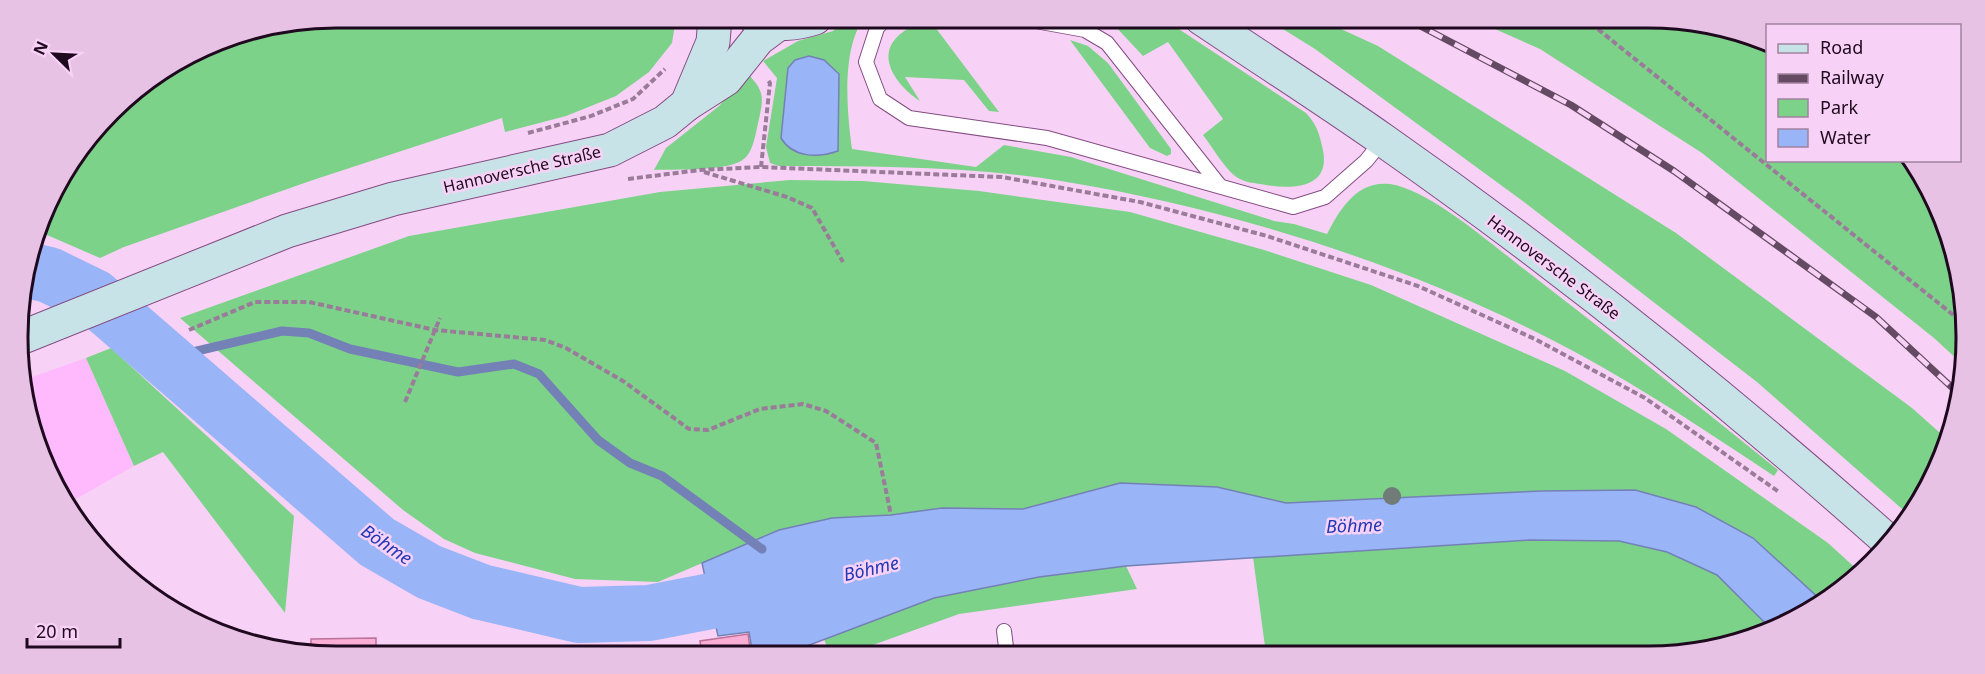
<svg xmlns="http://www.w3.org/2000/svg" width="1985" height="674" font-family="'Noto Sans',sans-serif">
  <rect width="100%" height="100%" fill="#f8d2f6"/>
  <polygon fill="#febafc" points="86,358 134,466 67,504 29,419 26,379"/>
  <g fill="#7cd289">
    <polygon points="337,18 676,18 672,43 649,72 616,96 566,116 505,132 502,118 310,181 124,247 100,258 40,232 51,196 126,97 215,42"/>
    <path d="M846,18H864C841,50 847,112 852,149L976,167L1004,145L1071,157L1274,221L1294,224L1327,234C1340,209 1357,180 1390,184C1430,190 1491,244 1524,269C1610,335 1694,402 1778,470L1774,476C1709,433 1644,389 1575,352C1421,269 1234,209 1061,181C969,166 873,166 779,166L770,163L766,147L777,78L763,61L798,41L833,31Z"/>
    <path d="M1102,18H1162L1306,113C1316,124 1319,132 1322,146C1333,187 1296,190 1266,185C1255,183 1244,183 1235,176C1223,166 1213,148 1203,135L1223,119L1168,42L1143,56L1114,25Z"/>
    <polygon points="1265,18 1317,18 1378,46 1676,233 1912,408 1948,440 1924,497 1909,515 1757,382 1524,202 1315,49"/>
    <polygon points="1470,18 1648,18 1730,29 1767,47 1768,160 1909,161 1924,177 1964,295 1960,362 1934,338 1702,153 1540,49"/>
    <path d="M929,19L999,112L989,111L964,80L905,77L920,101C897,86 872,54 903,32C910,26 921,23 929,19Z"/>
    <polygon points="1070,40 1088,46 1108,63 1171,149 1171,154 1167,156 1150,148"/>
    <path d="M748,74C764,91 764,97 759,119C756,131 754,150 745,158C731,172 674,169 654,170L666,148L719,106Z"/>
    <polygon points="790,180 863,181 979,191 1130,212 1264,250 1371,285 1565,371 1666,429 1828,543 1861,573 1822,601 1753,538 1541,491 1286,503 1217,487 1120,483 1023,509 942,508 891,515 832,518 779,530 658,582 575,579 475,553 444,539 403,510 180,318 409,236 660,192"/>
    <polygon points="111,348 294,516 285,613 163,452 134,466 86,358"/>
    <polygon points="1530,540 1619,541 1667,552 1717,575 1771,629 1690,653 1266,654 1253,557"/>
    <polygon points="1126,566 1137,589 959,614 845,655 830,655 824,639 934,598 1039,577"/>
  </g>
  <g fill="#99b4f7" stroke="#7481b6" stroke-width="1.5">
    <path d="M809,56L824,60L839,74L838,151C818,158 793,158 781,138L788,68L795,60Z"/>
    <polygon points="1120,483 1217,487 1286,503 1541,491 1635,490 1696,507 1753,538 1822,601 1789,623 1771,629 1717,575 1667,552 1619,541 1530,540 1126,566 1039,577 934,598 783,655 753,655 749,632 718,636 702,563 779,530 832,518 891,515 942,508 1023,509"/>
  </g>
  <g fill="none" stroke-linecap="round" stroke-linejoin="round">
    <polyline stroke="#7481b6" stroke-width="9" points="167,358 282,331 309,333 350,349 458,372 514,364 539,374 598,440 630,463 662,476 762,549"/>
    <polyline stroke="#99b4f7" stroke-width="56" points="28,270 49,275 94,297 377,542 429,572 481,592 579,615 649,613 784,587"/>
  </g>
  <g fill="#fbaed5" stroke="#bb7198" stroke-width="1.5">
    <polygon points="748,634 751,655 702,655 700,641"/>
    <polygon points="376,638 376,656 311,653 311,639"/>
  </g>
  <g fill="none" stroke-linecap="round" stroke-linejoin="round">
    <defs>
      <g id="lane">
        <polyline points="886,18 877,28 866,62 880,99 909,118 1047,138 1293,207 1325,197 1366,161 1383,140"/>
        <polyline points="1019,18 1085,30 1107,43 1220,186"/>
        <polyline points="1004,631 1007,655"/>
      </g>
      <g id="secondary">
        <path d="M1201,18C1262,59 1323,98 1383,140C1559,263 1727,398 1888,541"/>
        <path d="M757,20C778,25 794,25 815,18"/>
        <polyline points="687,104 713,42 715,18"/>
        <polyline points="23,337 287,231 393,199 610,150 665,122 687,104 726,79 758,39 777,25"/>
      </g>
    </defs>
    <use href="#lane" stroke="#834c82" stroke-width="16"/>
    <use href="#secondary" stroke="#834c82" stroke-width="35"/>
    <g stroke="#9a7b99" stroke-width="4" stroke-dasharray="6 3" stroke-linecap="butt">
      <polyline points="1584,18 1962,322"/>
      <polyline points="528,133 591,116 633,99 665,69"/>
      <polyline points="761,167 770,83 767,79"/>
      <polyline points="704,172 787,197 812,208 843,262"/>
      <polyline points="628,179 700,170 761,167 1002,177 1140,202 1267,236 1418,286 1535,339 1645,398 1779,492"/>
      <polyline points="189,330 255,302 309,302 435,330 545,340 566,348 623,381 689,429 708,430 760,409 803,404 826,411 876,443 891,515"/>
      <polyline points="405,402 440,318"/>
    </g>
    <use href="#lane" stroke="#fff" stroke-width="14"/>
    <use href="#secondary" stroke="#c8e3e7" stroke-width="33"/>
    <defs>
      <polyline id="rail" points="1405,18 1571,105 1674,171 1876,317 1958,393"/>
    </defs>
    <use href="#rail" stroke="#654a64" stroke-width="7"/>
    <use href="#rail" stroke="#f8d2f6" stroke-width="4.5" stroke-dasharray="14" stroke-linecap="butt"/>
  </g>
  <circle fill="#717b78" cx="1392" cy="496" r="9"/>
  <g text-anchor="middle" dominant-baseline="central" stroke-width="5" stroke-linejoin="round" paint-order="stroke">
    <g font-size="16" fill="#1f091f" stroke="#f8d2f6">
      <text transform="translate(522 169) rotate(-13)">Hannoversche Straße</text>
      <text transform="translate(1554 267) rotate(37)">Hannoversche Straße</text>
    </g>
    <g font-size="18" font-style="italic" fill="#2037b6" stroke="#f8d2f6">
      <text transform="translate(1354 525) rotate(-2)">Böhme</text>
      <text transform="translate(387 544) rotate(34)">Böhme</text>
      <text transform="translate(871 568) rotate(-13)">Böhme</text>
    </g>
  </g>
  <path d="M0 0H1985V674H0ZM336 28H1648A308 308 0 0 1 1956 336V338A308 308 0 0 1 1648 646H336A308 308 0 0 1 28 338V336A308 308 0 0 1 336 28Z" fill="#e7c2e5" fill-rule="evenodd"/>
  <path fill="none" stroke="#1f091f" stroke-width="3" d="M336 28H1648A308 308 0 0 1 1956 336V338A308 308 0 0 1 1648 646H336A308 308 0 0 1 28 338V336A308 308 0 0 1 336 28Z"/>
  <rect x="1766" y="24" width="195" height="138" fill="#f8d2f6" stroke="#a182a0" stroke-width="1.5"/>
  <rect x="1778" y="44" width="30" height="9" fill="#c8e3e7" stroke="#a182a0" stroke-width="1.5"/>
  <text x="1820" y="54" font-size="18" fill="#1f091f">Road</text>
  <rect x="1778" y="74" width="30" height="9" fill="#654a64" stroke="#a182a0" stroke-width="1.5"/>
  <text x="1820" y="84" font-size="18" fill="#1f091f">Railway</text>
  <rect x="1778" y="99" width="30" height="18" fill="#7cd289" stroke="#a182a0" stroke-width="1.5"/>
  <text x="1820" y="114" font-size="18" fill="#1f091f">Park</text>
  <rect x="1778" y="129" width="30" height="18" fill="#99b4f7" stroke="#a182a0" stroke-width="1.5"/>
  <text x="1820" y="144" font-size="18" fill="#1f091f">Water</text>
  <g transform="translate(54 54) rotate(294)" stroke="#f8d2f6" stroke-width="4.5" paint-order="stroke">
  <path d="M0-4.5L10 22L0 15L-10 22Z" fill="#1f091f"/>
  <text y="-9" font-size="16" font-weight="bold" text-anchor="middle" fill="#1f091f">N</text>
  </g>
  <path d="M27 638v9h93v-9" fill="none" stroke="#1f091f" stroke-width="3"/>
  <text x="36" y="638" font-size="18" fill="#1f091f" stroke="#f8d2f6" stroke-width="4.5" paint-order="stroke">20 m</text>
</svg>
